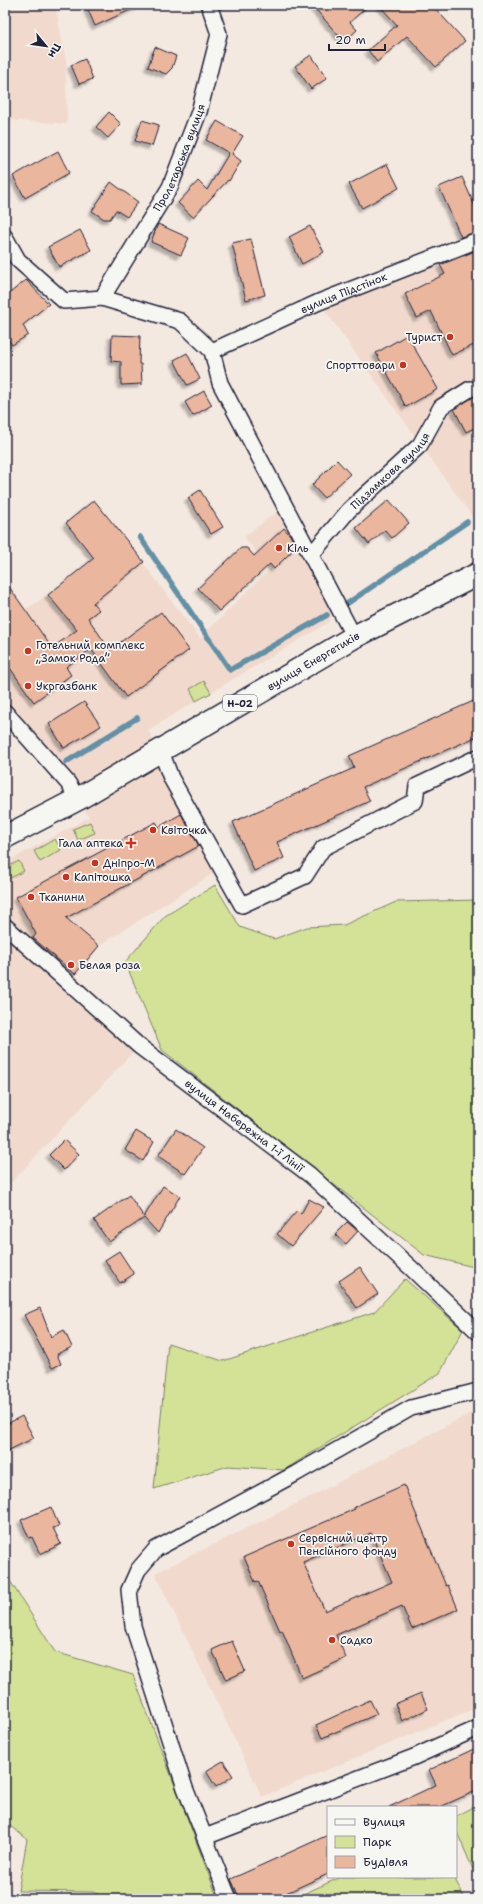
<svg xmlns="http://www.w3.org/2000/svg" width="483" height="1904" font-family="'Shantell Sans',sans-serif">
  <defs>
    <filter id="shadow"><feDropShadow dx="-3.5" dy="3.5" stdDeviation="1" flood-color="#0004"/></filter>
  </defs>
  <rect width="100%" height="100%" fill="#f4e9e1"/>
  <filter id="ink" filterUnits="userSpaceOnUse"><feTurbulence type="fractalNoise" baseFrequency=".025" numOctaves="2"/><feDisplacementMap in="SourceGraphic" scale="8" xChannelSelector="R" yChannelSelector="G"/><feConvolveMatrix kernelMatrix="1 2 1 2 8 2 1 2 1" color-interpolation-filters="sRGB"/></filter>
  <g filter="url(#ink)">
    <g fill="#f1dacd">
      <polygon points="5,5 55,5 66,61 67,124 5,120"/>
      <polygon points="478,240 478,525 319,302"/>
      <polygon points="289,502 341,594 328,623 148,730 220,869 99,946 75,974 139,1046 7,1187 5,1183 5,863 89,817 78,799 5,712 5,622 48,595 122,535 200,638 270,569 244,537"/>
      <polygon points="478,1409 478,1707 262,1797 155,1573 306,1499"/>
      <polygon points="5,1842 10,1843 5,1899"/>
    </g>
    <g fill="#d3e296" stroke="#7a8268">
      <polygon points="204,681 211,693 196,701 190,689"/>
      <polygon points="90,822 95,833 78,840 73,829"/>
      <polygon points="55,839 61,850 40,862 34,851"/>
      <polygon points="19,861 24,871 5,881 5,868"/>
      <polygon points="215,885 240,927 274,939 307,927 344,925 396,902 478,900 478,1268 424,1255 162,1050 125,962 165,916"/>
      <polygon points="405,1279 463,1330 440,1373 284,1470 228,1466 154,1489 168,1343 223,1361 374,1312"/>
      <polygon points="5,1573 55,1652 133,1675 218,1899 109,1899 93,1892 18,1891 27,1839 5,1822"/>
      <polygon points="478,1805 478,1881 456,1830 456,1816"/>
      <polygon points="341,1877 454,1877 465,1899 292,1899"/>
    </g>
    <g fill="none" stroke-linecap="round" stroke-linejoin="round">
      <g stroke="#6290a6" stroke-width="5.5">
        <polyline points="140,537 230,670 327,615"/>
        <polyline points="348,603 467,522"/>
        <polyline points="66,762 137,718"/>
      </g>
    </g>
    <g fill="#ebb69e" stroke="#22223b" fill-rule="evenodd" filter="url(#shadow)">
      <polygon points="86,5 141,5 95,26"/>
      <polygon points="312,5 369,5 350,22 357,30 344,42"/>
      <polygon points="379,5 432,5 465,41 436,67 407,36 377,62 368,50 397,25"/>
      <polygon points="155,47 176,56 172,68 166,74 148,67"/>
      <polygon points="311,55 327,78 311,89 295,66"/>
      <polygon points="85,59 93,79 79,84 71,65"/>
      <polygon points="109,112 121,124 108,138 96,127"/>
      <polygon points="142,120 159,125 152,146 135,141"/>
      <polygon points="217,121 243,136 232,154 241,161 229,181 228,180 193,217 178,203 198,181 207,190 229,153 206,140"/>
      <polygon points="58,151 69,173 25,198 13,176"/>
      <polygon points="387,164 399,188 362,208 349,184"/>
      <polygon points="462,177 478,213 478,231 461,237 439,187"/>
      <polygon points="111,182 138,202 127,217 116,210 110,219 104,219 92,211"/>
      <polygon points="158,224 189,238 181,255 151,242"/>
      <polygon points="310,226 324,252 302,264 289,237"/>
      <polygon points="80,230 91,250 59,267 48,247"/>
      <polygon points="251,239 265,295 246,300 232,243"/>
      <polygon points="478,250 478,343 452,355 431,311 417,318 405,294 445,274 440,265"/>
      <polygon points="26,280 49,304 23,325 28,335 12,345 5,335 5,297"/>
      <polygon points="112,335 140,336 139,364 141,364 142,384 121,385 121,362 111,361"/>
      <polygon points="407,335 438,389 406,407 376,353"/>
      <polygon points="187,353 200,379 187,385 174,360"/>
      <polygon points="204,391 212,405 193,416 185,402"/>
      <polygon points="478,393 478,426 466,432 454,409"/>
      <polygon points="337,460 350,474 324,498 312,485"/>
      <polygon points="200,490 223,527 211,534 188,498"/>
      <polygon points="94,500 144,562 93,603 99,610 88,618 110,650 161,612 189,650 126,697 91,649 66,667 71,675 34,702 5,661 5,581 52,648 77,630 48,595 94,558 66,523"/>
      <polygon points="389,500 409,523 392,538 385,530 369,544 356,528"/>
      <polygon points="284,528 290,535 296,547 274,569 270,564 219,611 198,588 241,548 247,548 254,556"/>
      <polygon points="478,699 478,736 363,787 370,801 277,842 284,858 254,871 233,822 354,768 349,756"/>
      <polygon points="84,702 101,726 64,748 49,724"/>
      <polygon points="181,814 199,846 66,918 99,946 75,974 33,938 36,934 16,897 156,822 159,827"/>
      <polygon points="176,1129 203,1148 185,1174 158,1156"/>
      <polygon points="136,1131 154,1142 143,1161 125,1150"/>
      <polygon points="64,1140 79,1154 64,1170 49,1155"/>
      <polygon points="163,1186 180,1196 158,1233 144,1218 109,1242 94,1220 129,1195 144,1217"/>
      <polygon points="309,1199 324,1207 291,1246 277,1234 297,1210 301,1214"/>
      <polygon points="347,1222 358,1231 346,1244 335,1234"/>
      <polygon points="119,1251 134,1274 120,1283 105,1260"/>
      <polygon points="360,1267 378,1294 357,1308 339,1281"/>
      <polygon points="40,1308 51,1337 64,1330 72,1347 57,1354 61,1364 52,1368 24,1315"/>
      <polygon points="22,1416 34,1438 5,1452 5,1425"/>
      <path d="M404,1485L446,1586L448,1585L458,1609L412,1629L402,1606L336,1635L346,1658L302,1678L282,1630L280,1631L258,1581L255,1582L244,1557L355,1509L354,1507ZM371,1533L392,1582L325,1611L303,1562Z"/>
      <polygon points="51,1507 59,1526 53,1528 61,1544 40,1554 32,1537 29,1538 21,1520"/>
      <polygon points="232,1641 245,1671 226,1680 212,1650"/>
      <polygon points="421,1693 428,1709 402,1721 395,1704"/>
      <polygon points="370,1700 377,1714 322,1738 316,1725"/>
      <polygon points="478,1747 478,1790 440,1807 389,1807 436,1785 429,1770"/>
      <polygon points="223,1761 233,1776 216,1787 206,1771"/>
      <polygon points="328,1835 328,1874 273,1899 240,1899 231,1879"/>
    </g>
    <g fill="none" stroke-linecap="round" stroke-linejoin="round">
      <defs>
        <g id="street">
          <path id="s1" d="M5,237L18,260L64,301L102,298L170,187L199,112L219,34L209,5"/>
          <polyline points="102,298 180,321 212,351"/>
          <polyline points="212,351 220,383 354,637"/>
          <path id="s2" d="M212,351L319,302L478,240"/>
          <path id="s3" d="M311,555L349,510L420,445L441,407L470,389"/>
          <polyline points="5,712 68,783 78,799"/>
          <polyline points="161,751 171,778 242,905 305,876 323,848 415,801 417,786 478,757"/>
          <path id="s4" d="M5,926L139,1046L310,1175L411,1268L478,1332"/>
          <polyline points="205,1837 414,1757 478,1728"/>
          <polyline points="229,1899 185,1788 133,1626 129,1590 138,1570 156,1549 295,1474 411,1408 478,1391"/>
        </g>
        <g id="primary">
          <path id="s5" d="M5,837L78,799L354,637L478,574"/>
        </g>
      </defs>
      <use href="#street" stroke="#22223b" stroke-width="18"/>
      <use href="#primary" stroke="#22223b" stroke-width="25"/>
      <use href="#street" stroke="#f6f6f2" stroke-width="15"/>
      <use href="#primary" stroke="#f6f6f2" stroke-width="22"/>
    </g>
  </g>
  <g fill="#c8321e" stroke="#f6f6f2" stroke-width="1.5">
    <circle cx="450" cy="337" r="4"/>
    <circle cx="403" cy="365" r="4"/>
    <circle cx="279" cy="548" r="4"/>
    <circle cx="28" cy="651" r="4"/>
    <circle cx="28" cy="686" r="4"/>
    <circle cx="153" cy="830" r="4"/>
    <path d="M129 837h4v4h4v4h-4v4h-4v-4h-4v-4h4z"/>
    <circle cx="95" cy="863" r="4"/>
    <circle cx="66" cy="877" r="4"/>
    <circle cx="31" cy="897" r="4"/>
    <circle cx="71" cy="965" r="4"/>
    <circle cx="291" cy="1544" r="4"/>
    <circle cx="332" cy="1640" r="4"/>
  </g>
  <g text-anchor="middle" dominant-baseline="central" stroke-width="3.5" stroke-linejoin="round" paint-order="stroke">
    <rect fill="#f6f6f2" stroke="#626272" stroke-width="1" x="223" y="695" width="34" height="16" rx="3"/>
    <g font-size="10" font-weight="bold" fill="#22223b">
      <text x="240" y="703">Н-02</text>
    </g>
    <g font-size="11" fill="#22223b" stroke="#f6f6f2">
      <text stroke="none"><textPath href="#s1" startOffset="287">Пролетарська вулиця</textPath></text>
      <text stroke="none"><textPath href="#s2" startOffset="144">вулиця Підстінок</textPath></text>
      <text stroke="none"><textPath href="#s3" startOffset="116">Підзамкова вулиця</textPath></text>
      <text stroke="none"><textPath href="#s5" startOffset="355">вулиця Енергетиків</textPath></text>
      <text stroke="none"><textPath href="#s4" startOffset="312">вулиця Набережна 1-ї Лінії</textPath></text>
    </g>
    <g font-size="11" fill="#22223b" stroke="#f6f6f2" text-anchor="start">
      <text x="442" y="337" text-anchor="end">Турист</text>
      <text x="395" y="365" text-anchor="end">Спорттовари</text>
      <text x="287" y="548">Кіль</text>
      <text x="36" y="645">Готельний комплекс<tspan x="36" dy="13">„Замок Рода”</tspan></text>
      <text x="36" y="686">Укргазбанк</text>
      <text x="161" y="830">Квіточка</text>
      <text x="123" y="843" text-anchor="end">Гала аптека</text>
      <text x="103" y="863">Дніпро-М</text>
      <text x="74" y="877">Капітошка</text>
      <text x="39" y="897">Тканини</text>
      <text x="79" y="965">Белая роза</text>
      <text x="299" y="1538">Сервісний центр<tspan x="299" dy="13">Пенсійного фонду</tspan></text>
      <text x="340" y="1640">Садко</text>
    </g>
  </g>
  <rect width="483" height="1904" fill="none" stroke="#f6f6f2" stroke-width="20"/>
  <rect x="10" y="10" width="463" height="1884" fill="none" stroke="#22223b" stroke-width="1.5" filter="url(#ink)"/>
  <rect x="327" y="1806" width="130" height="72" fill="#f6f6f2" stroke="#a1a1a9"/>
  <rect x="335" y="1819" width="20" height="6" fill="#f6f6f2" stroke="#a1a1a9"/>
  <text x="363" y="1826" font-size="12" fill="#22223b">Вулиця</text>
  <rect x="335" y="1836" width="20" height="12" fill="#d3e296" stroke="#a1a1a9"/>
  <text x="363" y="1846" font-size="12" fill="#22223b">Парк</text>
  <rect x="335" y="1856" width="20" height="12" fill="#ebb69e" stroke="#a1a1a9"/>
  <text x="363" y="1866" font-size="12" fill="#22223b">Будівля</text>
  <g transform="translate(46 46) rotate(119)" stroke="#f6f6f2" stroke-width="3" paint-order="stroke">
  <path d="M0-3L7 15L0 10L-7 15Z" fill="#22223b"/>
  <text y="-6" font-size="11" font-weight="bold" text-anchor="middle" fill="#22223b">Пн</text>
  </g>
  <path d="M329 44v6h56v-6" fill="none" stroke="#22223b" stroke-width="2"/>
  <text x="335" y="44" font-size="12" fill="#22223b" stroke="#f6f6f2" stroke-width="3" paint-order="stroke">20 m</text>
</svg>
